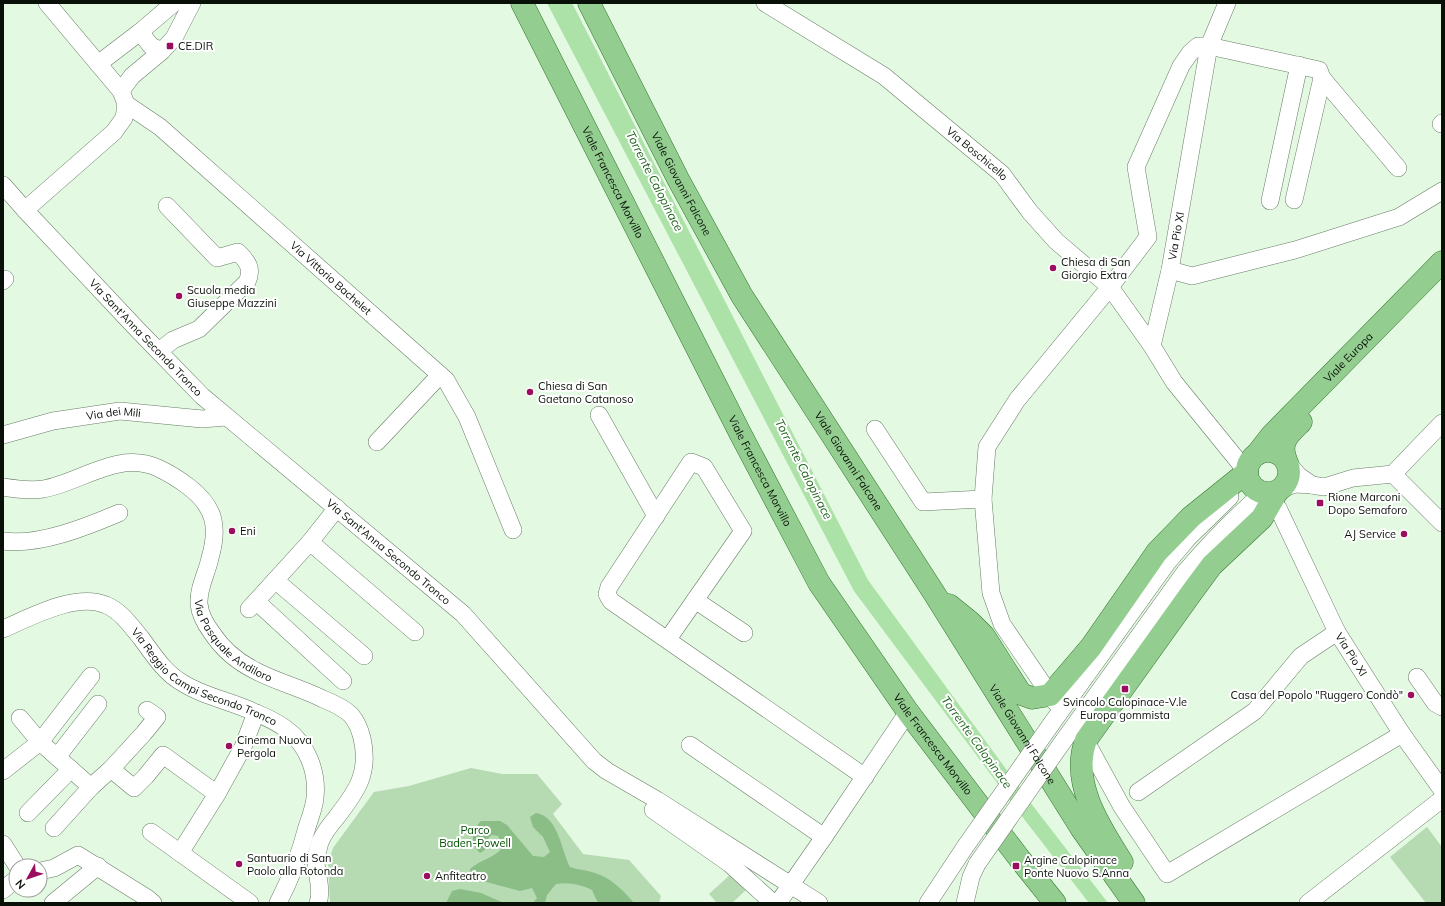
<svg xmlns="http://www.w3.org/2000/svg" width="1445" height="906" font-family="Mulish,sans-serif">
  <rect width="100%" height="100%" fill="#e3f9e1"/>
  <g fill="#b6dab2">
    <polygon points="471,768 502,774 537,774 562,804 553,814 583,854 629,860 661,896 659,903 330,903 328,863 333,848 374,792 409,786"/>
    <polygon points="1427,827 1442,847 1442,903 1426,903 1390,857"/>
    <polygon points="732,873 747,889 732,903 717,903 709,894"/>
  </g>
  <g fill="#8abe86">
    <path d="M536,813C559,817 561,850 570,867C578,870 587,870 595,873C611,878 624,891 634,903H598L592,890C580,884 569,882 556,884L547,895L545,903H533L537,898L532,888L520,891L471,878L470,869C481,859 494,859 503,847L498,836L492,835L486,840L485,850L480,853C469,843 472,830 481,821H500L507,825L533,856L544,857L550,852L543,837L533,827L530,817Z"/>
    <polygon points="460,889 481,893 504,903 446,903 452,891"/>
  </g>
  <polygon fill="#ace1a7" points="547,3 572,3 868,580 1033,806 1108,903 1089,903 1024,819 854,591"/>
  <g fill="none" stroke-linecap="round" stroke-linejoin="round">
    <defs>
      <g id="minor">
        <path id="s1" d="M47,3L121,91L126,104L160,127L446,380L467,417L513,530"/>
        <path id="s2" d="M765,3L884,76L1002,174L1030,212L1056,241L1110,287L1152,346"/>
        <polyline points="1227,3 1209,46 1170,270 1152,346 1174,382 1247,472"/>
        <polyline points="140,32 151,46 162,51"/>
        <polyline points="98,64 140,32 174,3"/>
        <polyline points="1322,78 1398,168"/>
        <polyline points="121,91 132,76 162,51 174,38 192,3"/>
        <polyline points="1441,124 1442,123"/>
        <path id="s3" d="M3,185L25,210L135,327L202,396L463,614L594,761L607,771L657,800L819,903"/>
        <polyline points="1270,201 1299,65"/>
        <polyline points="25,210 114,132 124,118 126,104"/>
        <polyline points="1170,270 1192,276 1295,250 1399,217 1442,191"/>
        <polyline points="3,281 5,279"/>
        <path d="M159,351L173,340L199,329L247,282C253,269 248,262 238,252L217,258L167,206"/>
        <polyline points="599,415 656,516"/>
        <polyline points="875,429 923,502 983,499"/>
        <path id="s4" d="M3,435L53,421L120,411L202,419L226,417"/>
        <polyline points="377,442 440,375"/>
        <polyline points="1393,474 1442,523"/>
        <polyline points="1312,485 1324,487 1353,478 1393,474 1442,423"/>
        <path id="s5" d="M3,487C16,489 29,491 43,489C82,482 118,450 158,468C169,473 180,480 189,487C215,507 219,527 210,558C207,573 198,588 199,604C200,614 206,625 212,633C223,650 238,662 256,671C277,682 301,688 323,699C333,703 344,708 351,715C357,722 360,730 362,738C370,773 357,791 336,818C330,825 324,833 320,842C319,847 316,855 316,860C316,874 323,889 318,903"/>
        <polyline points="1283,488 1296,484 1312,485 1299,476 1287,462"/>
        <path id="s6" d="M1278,508L1337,632L1402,734L1442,790"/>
        <path d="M3,541C39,546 86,527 119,513"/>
        <polyline points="310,542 415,632"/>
        <polyline points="275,580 364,656"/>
        <polyline points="695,600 744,633"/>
        <polyline points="256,601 343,681"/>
        <polyline points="249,609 310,542 337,508"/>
        <path id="s7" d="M3,629C31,617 76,592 106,605C121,611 131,626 141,638C153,654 164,672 181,682C204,697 232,701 256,713C266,717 277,722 286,729C307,744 318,772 315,798C314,808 310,818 307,827C300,854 291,878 278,903"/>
        <polyline points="668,639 743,531 704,467 691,462 609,587 607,594 611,601 865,777"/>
        <polyline points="1417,677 1435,703 1442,707"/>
        <polyline points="1055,702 1002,624 991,593 983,499 987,447 1017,400 1110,287 1148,237 1136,167 1181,66 1190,53 1198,46 1209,46 1319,70 1322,78 1294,200"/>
        <polyline points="20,718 40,742 91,787"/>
        <polyline points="1052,723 1167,563 1188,538 1230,497"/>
        <polyline points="1083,736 1122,807 1167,874 1402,734"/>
        <path d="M1064,740L1185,572C1209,544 1235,517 1263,493"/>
        <polyline points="690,745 824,837"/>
        <polyline points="57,757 98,704"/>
        <polyline points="111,769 134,788 146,776 163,755 217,794 180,853"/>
        <polyline points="3,771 40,742 91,676"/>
        <polyline points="1138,792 1255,711 1301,656 1337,632"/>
        <polyline points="217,794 243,747 256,713"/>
        <polyline points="653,810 730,864 773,903"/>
        <polyline points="28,813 71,769"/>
        <polyline points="54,828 91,787 111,769 144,733 157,717 147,710"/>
        <polyline points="151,832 250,903"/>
        <polyline points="3,844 17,866"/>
        <polyline points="40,871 54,868 78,855 147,898 153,903"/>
        <polyline points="3,890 16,879"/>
        <polyline points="53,903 98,866"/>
        <polyline points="778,903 824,837 908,712"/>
        <polyline points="928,903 965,847"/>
        <polyline points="965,903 971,877 977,864"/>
        <polyline points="1308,903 1442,799"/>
      </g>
      <g id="major">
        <path id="s8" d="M522,3L740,433L819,583L908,712L1019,858L1055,903"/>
        <path id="s9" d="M589,3L678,179L742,296L934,593L1081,828L1134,903"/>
        <circle cx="1268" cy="472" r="21"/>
        <path id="s10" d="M1257,454L1271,436L1442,262"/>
        <path d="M1286,460C1279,442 1288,435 1301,422"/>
        <polyline points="949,605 970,622 984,636 1021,694 1032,698 1050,695 1091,647 1157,552 1191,517 1247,472"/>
        <path d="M1122,862C1100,827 1070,783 1086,740L1192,592L1212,565L1262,518L1277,492"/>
      </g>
    </defs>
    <use href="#minor" stroke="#687c66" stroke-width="18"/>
    <use href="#major" stroke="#347630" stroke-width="23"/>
    <use href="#minor" stroke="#fff" stroke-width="17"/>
    <use href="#major" stroke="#93ce90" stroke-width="22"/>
    <defs>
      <g id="minor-bridge">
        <polyline points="965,847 1052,723"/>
        <polyline points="977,864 1064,740"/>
      </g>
    </defs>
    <use href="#minor-bridge" stroke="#687c66" stroke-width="18" stroke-linecap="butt"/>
    <use href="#minor-bridge" stroke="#fff" stroke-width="17"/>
  </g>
  <g fill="#9a0e60" stroke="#fff" stroke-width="1.5">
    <rect x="166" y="42" width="8" height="8" rx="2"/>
    <circle cx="1053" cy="268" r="4"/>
    <circle cx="179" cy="296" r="4"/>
    <circle cx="530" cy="392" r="4"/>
    <rect x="1316" y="499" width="8" height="8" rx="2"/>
    <circle cx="232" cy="531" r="4"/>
    <circle cx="1404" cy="534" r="4"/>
    <rect x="1121" y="685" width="8" height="8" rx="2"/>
    <circle cx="1411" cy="695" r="4"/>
    <circle cx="229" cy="746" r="4"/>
    <circle cx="239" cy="864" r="4"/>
    <rect x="1012" y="862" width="8" height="8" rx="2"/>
    <circle cx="427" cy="876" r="4"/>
  </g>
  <g text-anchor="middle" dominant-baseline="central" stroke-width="4" stroke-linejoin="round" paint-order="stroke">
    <g font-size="11" fill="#091008" stroke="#fff" text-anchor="start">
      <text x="178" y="46">CE.DIR</text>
      <text x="1061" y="262">Chiesa di San<tspan x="1061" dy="13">Giorgio Extra</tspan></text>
      <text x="187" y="290">Scuola media<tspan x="187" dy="13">Giuseppe Mazzini</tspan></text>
      <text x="538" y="386">Chiesa di San<tspan x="538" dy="13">Gaetano Catanoso</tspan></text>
      <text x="1328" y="497">Rione Marconi<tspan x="1328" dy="13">Dopo Semaforo</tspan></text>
      <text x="240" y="531">Eni</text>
      <text x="1396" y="534" text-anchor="end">AJ Service</text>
      <text x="1403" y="695" text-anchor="end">Casa del Popolo "Ruggero Condò"</text>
      <text x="1125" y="702" text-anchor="middle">Svincolo Calopinace-V.le<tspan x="1125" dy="13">Europa gommista</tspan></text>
      <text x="237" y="740">Cinema Nuova<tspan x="237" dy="13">Pergola</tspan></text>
      <text x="247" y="858">Santuario di San<tspan x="247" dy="13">Paolo alla Rotonda</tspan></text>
      <text x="1024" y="860">Argine Calopinace<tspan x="1024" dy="13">Ponte Nuovo S.Anna</tspan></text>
      <text x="435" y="876">Anfiteatro</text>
    </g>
    <g font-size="11" fill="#091008" stroke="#fff">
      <text stroke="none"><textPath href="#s2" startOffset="261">Via Boschicello</textPath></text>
      <text stroke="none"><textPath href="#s8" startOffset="201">Viale Francesca Morvillo</textPath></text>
      <text stroke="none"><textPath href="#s9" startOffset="203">Viale Giovanni Falcone</textPath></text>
      <text transform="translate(1176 236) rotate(-80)">Via Pio XI</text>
      <text stroke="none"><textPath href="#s1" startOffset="398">Via Vittorio Bachelet</textPath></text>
      <text stroke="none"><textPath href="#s3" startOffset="209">Via Sant'Anna Secondo Tronco</textPath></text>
      <text stroke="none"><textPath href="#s10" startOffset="133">Viale Europa</textPath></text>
      <text stroke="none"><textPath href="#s4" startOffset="113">Via dei Mili</textPath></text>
      <text stroke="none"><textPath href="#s9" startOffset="527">Viale Giovanni Falcone</textPath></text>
      <text stroke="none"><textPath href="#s8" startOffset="525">Viale Francesca Morvillo</textPath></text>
      <text stroke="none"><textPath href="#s3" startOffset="533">Via Sant'Anna Secondo Tronco</textPath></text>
      <text stroke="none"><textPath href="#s5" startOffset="376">Via Pasquale Andiloro</textPath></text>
      <text stroke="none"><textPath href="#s6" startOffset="164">Via Pio XI</textPath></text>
      <text stroke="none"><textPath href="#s7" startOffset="233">Via Reggio Campi Secondo Tronco</textPath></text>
      <text stroke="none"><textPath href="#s9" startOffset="851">Viale Giovanni Falcone</textPath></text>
      <text stroke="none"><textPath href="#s8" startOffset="849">Viale Francesca Morvillo</textPath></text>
    </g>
    <g font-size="11" fill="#005001" stroke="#fff">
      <text x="475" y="830">Parco<tspan x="475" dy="13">Baden-Powell</tspan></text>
    </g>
    <g font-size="12" font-style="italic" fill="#20661e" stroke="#fff">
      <text transform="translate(655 181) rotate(63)">Torrente Calopinace</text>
      <text transform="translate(804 469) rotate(63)">Torrente Calopinace</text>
      <text transform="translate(977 742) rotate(54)">Torrente Calopinace</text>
    </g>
  </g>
  <rect width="1445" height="906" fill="none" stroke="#091008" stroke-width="8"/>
  <g transform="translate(28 878) rotate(230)"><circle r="19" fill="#ffffff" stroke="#9d9f9c"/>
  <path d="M0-3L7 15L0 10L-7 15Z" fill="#9a0e60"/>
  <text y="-6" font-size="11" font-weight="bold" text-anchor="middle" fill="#091008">N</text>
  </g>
</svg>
